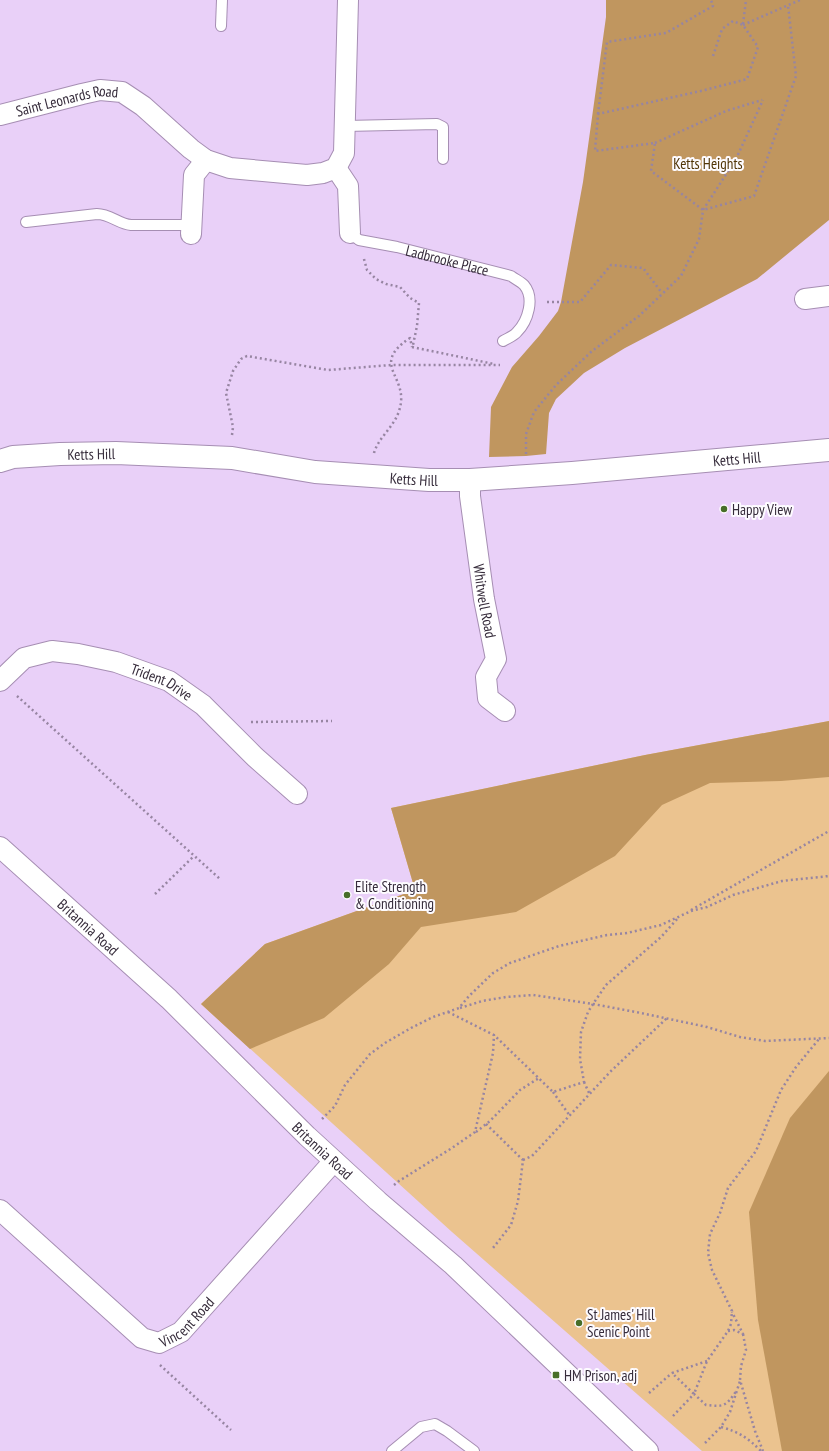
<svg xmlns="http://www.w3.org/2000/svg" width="829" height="1451" font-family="'PT Sans Narrow',sans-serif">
  <rect width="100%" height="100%" fill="#e9d0f8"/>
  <polygon fill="#ebc38f" points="829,721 829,1451 702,1451 452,1232 201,1004 265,944 415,890 391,808 645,755"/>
  <g fill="#c0965f">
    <polygon points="606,0 829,0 829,220 757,279 625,348 584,373 556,399 549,413 546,454 526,456 489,457 491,407 512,367 539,336 558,311 561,302 583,182 606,17"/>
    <polygon points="829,721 829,777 781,781 710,783 662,805 615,856 516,912 421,927 389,964 324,1018 250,1049 201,1004 265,944 415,890 391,808 645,755"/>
    <polygon points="829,1071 829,1451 782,1451 758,1320 749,1212 790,1118"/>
  </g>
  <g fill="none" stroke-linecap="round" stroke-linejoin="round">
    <defs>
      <g id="lane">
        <polyline points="221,26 222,0"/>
        <polyline points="345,126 437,124 443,127 443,159"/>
        <path d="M26,222L97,214C110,214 119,224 131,225H191"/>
        <path id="s1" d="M350,233L359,240L397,247L511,276C515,279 521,282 524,285C535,298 528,321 517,332C514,336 508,338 503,341"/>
        <polyline points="392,1451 421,1427 435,1424 447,1431 474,1451"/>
      </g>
      <g id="street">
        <path id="s2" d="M0,115L82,94L100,90L122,92L143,106L191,149L206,160L230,168L307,175L323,173L336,168L344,153L348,0"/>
        <polyline points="336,168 348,186 350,233"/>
        <polyline points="191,234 194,175 206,160"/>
        <polyline points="805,299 829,296"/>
        <path id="s3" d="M470,480V496L484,599L496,659L486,677L488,698L505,711"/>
        <path id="s4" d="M0,681L24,658L52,651L78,654L116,662L169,681L203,705L255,757L297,794"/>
        <path id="s5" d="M0,847L169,999L307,1136L378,1201L453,1265L648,1451"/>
        <path id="s6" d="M0,1210L142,1338L159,1343L181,1332L334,1161"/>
      </g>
      <g id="secondary">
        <path id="s7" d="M0,461L13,457L60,454L116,453L232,458L315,472L429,480H470L572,473L829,450"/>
      </g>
    </defs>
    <use href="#lane" stroke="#a68eb3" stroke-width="12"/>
    <use href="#street" stroke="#a68eb3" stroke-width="22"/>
    <use href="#secondary" stroke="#a68eb3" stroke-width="24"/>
    <g stroke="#9785a2" stroke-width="2.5" stroke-dasharray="2 3" stroke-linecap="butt">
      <polyline points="743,24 746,0"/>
      <polyline points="743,25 800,0"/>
      <polyline points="713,56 722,29 733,21 743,25 758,47 747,79 705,90 598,114 595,151 655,143 651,171 703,210 754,196 796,76 788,5"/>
      <polyline points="598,114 607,42 666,33 713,6 711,0"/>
      <polyline points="655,143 726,111 762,100"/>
      <polyline points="364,259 367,270 376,279 386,284 400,287 410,298 419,303 417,326 413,345"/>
      <polyline points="547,302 580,302 611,265 643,268 662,293"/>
      <polyline points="412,347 494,364"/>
      <polyline points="232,435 233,427 226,393 233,371 241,359 247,356 328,370 391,365 500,365"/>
      <path d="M374,453C378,438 394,427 399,411C411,376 368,366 410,338L412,347"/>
      <polyline points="526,454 526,434 534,412 556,385 591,352 639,316 681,276 699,239 703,210 736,159 763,100"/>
      <polyline points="17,696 220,879"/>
      <polyline points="251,722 332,721"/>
      <polyline points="155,894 194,856"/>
      <polyline points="691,910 829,831"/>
      <polyline points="460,1008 482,1001 506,997 533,995 593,1004 641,1013 707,1027 740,1037 765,1041 829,1038"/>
      <polyline points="448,1012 494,1035 553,1092 584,1082 580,1059 581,1032 588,1012 593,1004 606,985 661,937 678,918"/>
      <polyline points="584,1082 590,1095"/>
      <polyline points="553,1092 570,1116"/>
      <polyline points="322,1119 335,1106 345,1085 370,1054 385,1043 411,1028 433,1017 459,1008 469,996 493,973 510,963 559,946 607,935 627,933 661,925 691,911 707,907 733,895 782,881 829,876"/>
      <polyline points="486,1124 523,1160 518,1201 511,1225 493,1248"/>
      <polyline points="476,1132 490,1121 520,1090 539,1078"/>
      <polyline points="523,1160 532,1156 610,1072 667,1018"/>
      <polyline points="394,1185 399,1181 452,1148 475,1132 493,1053 494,1035"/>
      <polyline points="728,1331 734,1330 743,1334 732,1312"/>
      <polyline points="743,1334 746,1350 741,1366 740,1380 755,1431 763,1451"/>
      <polyline points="707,1361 672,1373 694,1394 707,1361 728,1331 731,1324 732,1311 712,1270 708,1253 710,1234 720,1213 728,1188 756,1151 781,1090 796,1067 819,1039"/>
      <polyline points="160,1365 231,1430"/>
      <polyline points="649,1393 672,1373"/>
      <path d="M673,1416L694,1394L706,1405C725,1407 726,1406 737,1390"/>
      <path d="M721,1427C739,1432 748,1438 761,1451"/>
      <polyline points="705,1443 721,1427 730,1412 740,1381"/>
    </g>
    <use href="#lane" stroke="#fff" stroke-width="10"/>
    <use href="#street" stroke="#fff" stroke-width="20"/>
    <use href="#secondary" stroke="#fff" stroke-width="22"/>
  </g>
  <g fill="#476e28" stroke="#fdfbff" stroke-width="1.5">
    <circle cx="724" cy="509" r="4"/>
    <circle cx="347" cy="895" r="4"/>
    <circle cx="579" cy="1323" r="4"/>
    <rect x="552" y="1371" width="8" height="8" rx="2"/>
  </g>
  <g text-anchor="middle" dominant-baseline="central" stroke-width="4" stroke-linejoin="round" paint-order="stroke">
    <g font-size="15" fill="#362c3b" stroke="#fdfbff">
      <text stroke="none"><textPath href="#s2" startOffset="69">Saint Leonards Road</textPath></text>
      <text stroke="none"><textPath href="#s1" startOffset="102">Ladbrooke Place</textPath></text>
      <text stroke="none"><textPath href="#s7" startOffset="92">Ketts Hill</textPath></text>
      <text stroke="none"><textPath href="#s7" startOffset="740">Ketts Hill</textPath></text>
      <text stroke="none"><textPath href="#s7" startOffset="416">Ketts Hill</textPath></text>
      <text stroke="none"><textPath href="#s3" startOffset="122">Whitwell Road</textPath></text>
      <text stroke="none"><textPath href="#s4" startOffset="177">Trident Drive</textPath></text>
      <text stroke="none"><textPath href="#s5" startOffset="119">Britannia Road</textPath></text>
      <text stroke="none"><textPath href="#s5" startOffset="443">Britannia Road</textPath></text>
      <text stroke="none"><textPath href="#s6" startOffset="244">Vincent Road</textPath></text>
    </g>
    <g font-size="15" fill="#513507" stroke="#fdfbff">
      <text x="708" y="163">Ketts Heights</text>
    </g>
    <g font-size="15" fill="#362c3b" stroke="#fdfbff" text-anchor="start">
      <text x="732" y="509">Happy View</text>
      <text x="355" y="886">Elite Strength<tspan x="355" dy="17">&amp; Conditioning</tspan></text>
      <text x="587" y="1314">St James' Hill<tspan x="587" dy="17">Scenic Point</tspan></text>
      <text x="564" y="1375">HM Prison, adj</text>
    </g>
  </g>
</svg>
